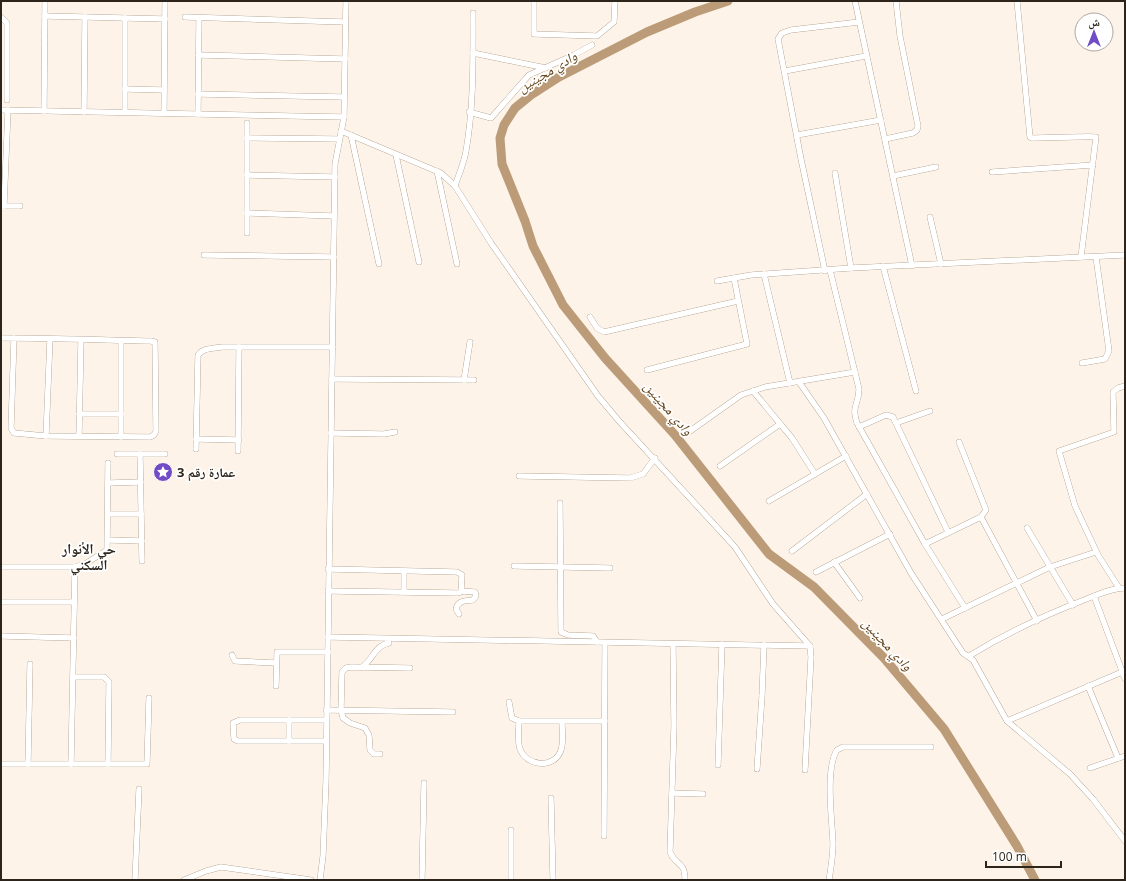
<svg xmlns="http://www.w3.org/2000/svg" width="1126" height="881" font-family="'Open Sans','Noto Naskh Arabic',sans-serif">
  <rect width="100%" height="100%" fill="#fdf3e9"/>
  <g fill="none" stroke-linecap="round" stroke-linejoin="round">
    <polyline stroke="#bc9c78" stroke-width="9" points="728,1 695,12 647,32 559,77 531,95 515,108 504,125 500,138 502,164 525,221 533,246 563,305 605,358 675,435 769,554 814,587 884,658 944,729 1017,846 1035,880"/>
    <defs>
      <g id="minor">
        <polyline points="534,1 534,34 597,36 614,22 615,1"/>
        <polyline points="855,1 912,266"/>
        <path d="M1017,1L1030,137L1032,138C1041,138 1092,136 1096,137L1081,257"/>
        <polyline points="45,16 165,19"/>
        <polyline points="1,17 7,23 7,100"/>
        <polyline points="185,17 345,22"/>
        <polyline points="473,53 546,68"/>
        <polyline points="198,55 345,59"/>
        <polyline points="785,71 866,56"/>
        <polyline points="125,89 164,90"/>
        <polyline points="198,94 344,97"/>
        <polyline points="1,110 344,117"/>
        <polyline points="44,111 45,1"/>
        <polyline points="84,112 85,17"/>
        <polyline points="125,112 125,18"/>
        <polyline points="469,112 491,118 529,75 574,55 592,45"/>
        <polyline points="164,113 165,1"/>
        <polyline points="198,114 199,18"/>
        <polyline points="247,123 247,233"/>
        <polyline points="341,131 441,173 455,186 491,243 598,396 619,421 735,547 773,604 810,646 811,657 805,770"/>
        <polyline points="351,135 379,264"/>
        <polyline points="797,135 881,120"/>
        <polyline points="247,138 339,139"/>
        <polyline points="885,139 913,133 917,130 918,126 900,36 896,1"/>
        <polyline points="396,155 419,262"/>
        <polyline points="437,171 457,264"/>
        <polyline points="992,172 1093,165"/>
        <polyline points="835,173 851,268"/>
        <polyline points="247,175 335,177"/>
        <polyline points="893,176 936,167"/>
        <path d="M455,186C459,174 464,163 466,151C474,106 473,58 473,13"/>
        <polyline points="1,206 20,206"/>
        <polyline points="4,206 8,110"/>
        <polyline points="247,213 334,216"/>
        <polyline points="930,217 941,264"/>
        <polyline points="204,255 334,257"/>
        <polyline points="883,266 916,391"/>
        <path d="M830,270L859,389C859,404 851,406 857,423L925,544L965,608"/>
        <polyline points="825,271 801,159 778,39 782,33 791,30 859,22"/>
        <polyline points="764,274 790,383"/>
        <polyline points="717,281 751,275 851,268 1125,255"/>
        <polyline points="590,317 597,328 604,332 738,301"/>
        <path d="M1,338C51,338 101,340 151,341L155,342L156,431L154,435L150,437L46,436L14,433L11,428L14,338"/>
        <polyline points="1082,363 1105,359 1109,351 1096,257"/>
        <polyline points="647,370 747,344 734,278"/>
        <polyline points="332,379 474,380"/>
        <polyline points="464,380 470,342"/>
        <polyline points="799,382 824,418 911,573 957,644 963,653 973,660 1007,721 1070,774 1093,799 1125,841"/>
        <polyline points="753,391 792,438 815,474"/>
        <polyline points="79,414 121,414"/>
        <polyline points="896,423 930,411"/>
        <polyline points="859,427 886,415 893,417 948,532"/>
        <polyline points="331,433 384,434 395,432"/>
        <polyline points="686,434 741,395 765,387 855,372"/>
        <polyline points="46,436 50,339"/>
        <polyline points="79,436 81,340"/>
        <polyline points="121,437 121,341"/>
        <polyline points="196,439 239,440"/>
        <path d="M196,449L198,355C203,348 214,348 222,347H333"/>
        <polyline points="238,451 239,347"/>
        <polyline points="117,454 165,454"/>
        <polyline points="140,454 142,561"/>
        <polyline points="720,466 780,424"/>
        <polyline points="519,476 630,478 643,474 655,458"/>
        <polyline points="109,483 141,482"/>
        <polyline points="769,501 846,456"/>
        <polyline points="560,503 561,632 568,635 593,636 597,642"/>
        <polyline points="109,514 141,514"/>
        <polyline points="981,517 1037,621"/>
        <polyline points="1027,528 1073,605"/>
        <polyline points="109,540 142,541"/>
        <polyline points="925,544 981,517 986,510 959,442"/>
        <polyline points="792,551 867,494"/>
        <polyline points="834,562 860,598"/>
        <polyline points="514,566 610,568"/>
        <polyline points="1,567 75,567 85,564 107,550 108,463"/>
        <polyline points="328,569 457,572 462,575 461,592 458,593 328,591"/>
        <polyline points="816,572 890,534"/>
        <polyline points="1119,588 1098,555 1075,506 1059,451 1114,432 1113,392 1118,388 1125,386"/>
        <polyline points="404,592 404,571"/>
        <polyline points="1094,596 1125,679"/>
        <polyline points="1,602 74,602"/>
        <path d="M459,614L456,609C458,600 466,601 473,600L476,596L475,592L461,591"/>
        <polyline points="942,619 1050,567 1096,552"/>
        <polyline points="1,636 74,638"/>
        <polyline points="328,637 810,646"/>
        <path d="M673,644L674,726L670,852C675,866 685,860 685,880"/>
        <polyline points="232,655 235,661 276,663"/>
        <path d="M969,656C1005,634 1045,615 1084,600C1097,595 1111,588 1125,588"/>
        <path d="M362,667C373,660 374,646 389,643"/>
        <polyline points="73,677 104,677 109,682 108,764"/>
        <polyline points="276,686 277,652 328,652"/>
        <polyline points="1088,686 1118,758"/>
        <polyline points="509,702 512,718 519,721 605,721"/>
        <polyline points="326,710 453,712"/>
        <path d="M519,721C519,730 517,740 520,749C527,767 555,769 561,750C564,741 562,731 562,722"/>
        <polyline points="1007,721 1122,672"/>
        <polyline points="289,741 289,720"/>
        <polyline points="326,741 238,741 234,739 233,723 240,720 326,720"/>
        <polyline points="380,754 374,754 370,750 369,735 365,728 350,723 343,718 341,710 342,672 346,668 351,667 410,668"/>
        <polyline points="1,764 147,764 149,698"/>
        <polyline points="28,764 30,664"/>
        <polyline points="71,764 75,567"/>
        <polyline points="718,765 722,644"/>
        <polyline points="1090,768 1125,756"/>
        <polyline points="757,769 762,696 764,645"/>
        <polyline points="672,793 703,794"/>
        <polyline points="551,798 553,880"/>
        <polyline points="604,836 605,643"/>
        <polyline points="135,880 139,789"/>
        <polyline points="184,880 206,871 221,867 311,880"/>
        <polyline points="320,880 323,856 326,781 335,164 344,117 346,1"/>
        <polyline points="422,880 424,783"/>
        <polyline points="511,880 511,830"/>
        <path d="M829,880C831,868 833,854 833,843C832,819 825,769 837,750L843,747H931"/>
      </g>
    </defs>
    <use href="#minor" stroke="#9a856e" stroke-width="6"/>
    <use href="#minor" stroke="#fff" stroke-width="5.5"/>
  </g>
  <defs>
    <symbol id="sight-disc" viewBox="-11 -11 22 22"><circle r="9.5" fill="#714cc5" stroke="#fff"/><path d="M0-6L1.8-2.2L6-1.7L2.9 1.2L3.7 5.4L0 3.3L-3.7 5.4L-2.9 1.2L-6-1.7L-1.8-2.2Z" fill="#fff"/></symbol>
  </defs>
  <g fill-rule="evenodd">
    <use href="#sight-disc" x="152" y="461" width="22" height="22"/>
  </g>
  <g text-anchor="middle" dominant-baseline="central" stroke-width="3.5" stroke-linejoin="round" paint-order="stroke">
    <g font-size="13" font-weight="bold" fill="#2d251b" stroke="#fff" text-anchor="start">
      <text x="177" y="472">عمارة رقم 3</text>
    </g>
    <g font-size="14" font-style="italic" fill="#644318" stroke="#fff">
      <text transform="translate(547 71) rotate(-31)">وادي مجينين</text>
      <text transform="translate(669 408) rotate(49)">وادي مجينين</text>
      <text transform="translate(888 644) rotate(47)">وادي مجينين</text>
    </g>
    <g font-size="14" font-weight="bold" fill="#2d251b" stroke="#fff">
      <text x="89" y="548">حي الأنوار<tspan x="89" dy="16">السكني</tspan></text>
    </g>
  </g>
  <rect width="1126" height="881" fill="none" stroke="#2d251b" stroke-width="4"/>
  <g transform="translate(1094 32)"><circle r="19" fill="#ffffff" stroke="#aba8a4"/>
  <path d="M0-3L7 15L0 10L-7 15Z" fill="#714cc5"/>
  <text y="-6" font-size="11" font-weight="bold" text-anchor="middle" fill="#2d251b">ش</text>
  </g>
  <path d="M986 861v6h75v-6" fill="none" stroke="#2d251b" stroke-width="2"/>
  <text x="992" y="861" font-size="12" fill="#2d251b" stroke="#ffffff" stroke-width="3" paint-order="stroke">100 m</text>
</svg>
